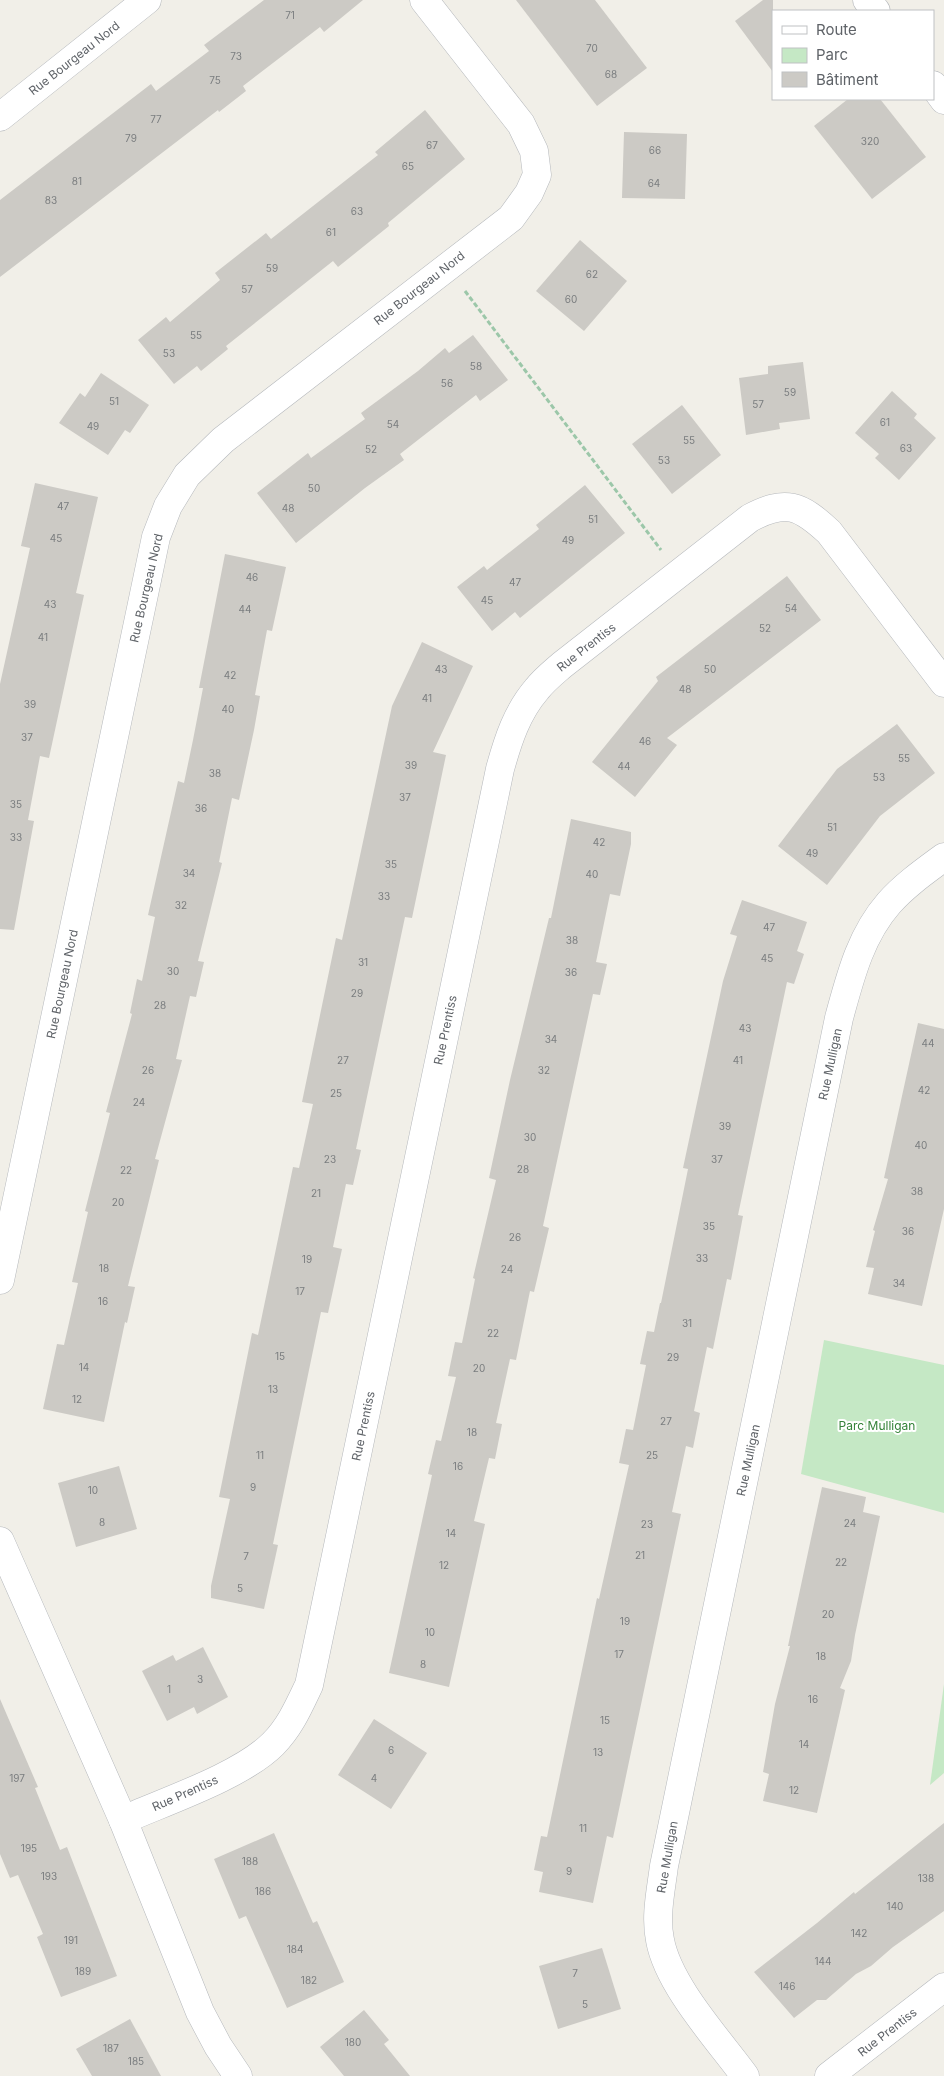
<svg xmlns="http://www.w3.org/2000/svg" width="944" height="2076" font-family="Inter,sans-serif">
  <rect width="100%" height="100%" fill="#f1efe8"/>
  <g fill="#c5e8c5">
    <polygon points="824,1340 944,1365 944,1513 801,1474"/>
    <polygon points="944,1684 944,1773 930,1785"/>
  </g>
  <g fill="#cccac5">
    <polygon points="264,0 363,0 324,32 320,27 243,86 246,91 219,112 218,110 0,277 0,200 151,84 156,91 209,51 204,45"/>
    <polygon points="516,0 595,0 647,68 597,106"/>
    <polygon points="763,0 773,0 773,72 735,21"/>
    <polygon points="848,99 880,99 926,157 872,199 814,126"/>
    <polygon points="425,110 465,159 388,223 389,226 338,267 333,261 226,346 228,349 201,371 197,366 174,384 138,340 166,317 170,322 220,280 215,273 266,233 271,239 378,155 375,152"/>
    <polygon points="624,132 687,134 685,199 622,198"/>
    <polygon points="580,240 627,281 584,331 536,291"/>
    <polygon points="473,335 508,380 480,401 476,395 423,436 400,454 404,460 365,488 296,543 257,493 308,453 311,458 365,419 361,413 418,371 445,348 449,353"/>
    <polygon points="803,362 810,419 779,423 780,429 746,435 739,378 768,374 768,366"/>
    <polygon points="101,373 149,405 130,433 125,430 108,455 59,423 80,393 85,397"/>
    <polygon points="892,391 917,414 914,418 936,438 899,480 875,458 879,454 855,433"/>
    <polygon points="682,405 721,455 672,494 632,444"/>
    <polygon points="35,483 98,497 76,593 84,595 49,758 40,756 28,820 34,821 14,930 0,929 0,684 30,548 21,546"/>
    <polygon points="585,485 625,533 520,618 515,612 492,631 457,587 484,566 487,570 539,529 536,525"/>
    <polygon points="225,554 286,567 272,631 267,630 255,695 260,696 254,730 239,800 232,798 219,862 222,863 198,961 204,962 196,997 190,996 176,1059 182,1060 155,1159 159,1160 128,1286 135,1287 127,1323 125,1322 104,1422 43,1409 57,1344 64,1345 78,1283 72,1282 88,1212 85,1211 110,1113 106,1112 132,1014 130,1013 137,979 142,981 155,917 148,915 178,781 184,783 193,740 203,688 199,688"/>
    <polygon points="787,576 821,620 667,738 677,745 635,797 592,762 658,681 656,677"/>
    <polygon points="422,642 473,666 433,752 446,755 412,918 405,917 356,1149 361,1150 353,1185 346,1184 333,1247 342,1249 328,1313 321,1312 273,1544 278,1545 264,1609 211,1598 211,1586 230,1499 219,1497 252,1333 258,1335 293,1167 299,1168 313,1104 302,1102 336,938 342,940 392,706"/>
    <polygon points="897,724 935,773 880,816 827,885 778,846 837,769"/>
    <polygon points="571,819 631,832 631,844 620,896 610,894 596,962 607,964 600,995 593,994 543,1226 549,1228 534,1292 530,1291 516,1360 510,1359 496,1423 502,1424 495,1459 489,1458 474,1521 485,1524 449,1687 389,1673 432,1475 428,1474 436,1440 441,1441 456,1377 448,1376 455,1342 462,1343 475,1279 473,1278 496,1180 489,1178 510,1080 549,918 551,918"/>
    <polygon points="742,900 807,922 797,951 804,954 794,984 787,982 738,1215 743,1216 731,1280 727,1279 713,1349 707,1347 694,1411 700,1413 693,1448 686,1446 672,1512 681,1514 613,1838 607,1836 593,1903 539,1892 543,1872 534,1870 541,1836 547,1837 597,1598 599,1599 629,1465 619,1463 626,1429 633,1430 646,1365 640,1364 647,1331 654,1332 660,1303 661,1303 688,1169 683,1168 723,981 737,936 730,934"/>
    <polygon points="918,1023 944,1029 944,1209 922,1306 868,1294 874,1268 866,1267 875,1231 873,1230 888,1179 884,1178"/>
    <polygon points="119,1466 137,1529 76,1547 58,1483"/>
    <polygon points="822,1487 866,1497 863,1512 880,1516 855,1635 851,1661 840,1688 845,1690 817,1813 763,1801 769,1774 763,1772 775,1704 790,1646 788,1646"/>
    <polygon points="203,1647 228,1697 197,1714 194,1707 167,1721 142,1671 173,1655 176,1661"/>
    <polygon points="0,1699 38,1787 35,1788 60,1850 67,1847 117,1976 61,1997 37,1937 43,1934 18,1875 10,1878 0,1854"/>
    <polygon points="374,1719 427,1753 391,1809 338,1775"/>
    <polygon points="944,1823 944,1911 893,1947 871,1966 856,1974 826,2000 817,2000 794,2018 754,1972 817,1923 854,1892 855,1894"/>
    <polygon points="274,1833 313,1923 317,1921 344,1982 287,2008 246,1916 239,1919 214,1859"/>
    <polygon points="602,1948 621,2009 558,2029 539,1966"/>
    <polygon points="364,2010 389,2040 384,2044 410,2076 344,2076 320,2047"/>
    <polygon points="130,2019 161,2076 92,2076 76,2049"/>
  </g>
  <g fill="none" stroke-linecap="round" stroke-linejoin="round">
    <defs>
      <g id="minor">
        <polyline points="867,0 876,11"/>
        <polyline points="933,85 944,100"/>
        <polyline points="0,117 147,0"/>
        <polyline points="0,1280 156,537 168,506 187,475 223,440 511,218 529,193 537,175 534,151 521,124 424,0"/>
        <polyline points="0,1541 123,1820 200,2012 218,2046 238,2076"/>
        <path d="M123,1820C166,1801 241,1776 273,1744C290,1727 299,1706 309,1685L500,769C508,740 517,712 537,689C544,680 554,672 562,665L750,518C786,499 800,505 829,532L944,683"/>
        <path d="M745,2076C718,2039 668,1985 660,1940C655,1916 661,1890 664,1866L839,1018C850,978 860,936 889,903C905,885 925,871 944,857"/>
        <polyline points="829,2076 944,1987"/>
      </g>
    </defs>
    <use href="#minor" stroke="#b5b8bc" stroke-width="29"/>
    <polyline stroke="#9cc7a9" stroke-width="3" stroke-dasharray="5 2.5" stroke-linecap="butt" points="465,291 661,550"/>
    <use href="#minor" stroke="#fff" stroke-width="28"/>
  </g>
  <g text-anchor="middle" dominant-baseline="central" stroke-width="4" stroke-linejoin="round" paint-order="stroke">
    <g font-size="10" fill="#7a7d7f">
      <text x="290" y="15">71</text>
      <text x="592" y="48">70</text>
      <text x="236" y="56">73</text>
      <text x="611" y="74">68</text>
      <text x="215" y="80">75</text>
      <text x="156" y="119">77</text>
      <text x="131" y="138">79</text>
      <text x="870" y="141">320</text>
      <text x="432" y="145">67</text>
      <text x="655" y="150">66</text>
      <text x="408" y="166">65</text>
      <text x="77" y="181">81</text>
      <text x="654" y="183">64</text>
      <text x="51" y="200">83</text>
      <text x="357" y="211">63</text>
      <text x="331" y="232">61</text>
      <text x="272" y="268">59</text>
      <text x="592" y="274">62</text>
      <text x="247" y="289">57</text>
      <text x="571" y="299">60</text>
      <text x="196" y="335">55</text>
      <text x="169" y="353">53</text>
      <text x="476" y="366">58</text>
      <text x="447" y="383">56</text>
      <text x="790" y="392">59</text>
      <text x="114" y="401">51</text>
      <text x="758" y="404">57</text>
      <text x="885" y="422">61</text>
      <text x="393" y="424">54</text>
      <text x="93" y="426">49</text>
      <text x="689" y="440">55</text>
      <text x="906" y="448">63</text>
      <text x="371" y="449">52</text>
      <text x="664" y="460">53</text>
      <text x="314" y="488">50</text>
      <text x="63" y="506">47</text>
      <text x="288" y="508">48</text>
      <text x="593" y="519">51</text>
      <text x="56" y="538">45</text>
      <text x="568" y="540">49</text>
      <text x="252" y="577">46</text>
      <text x="515" y="582">47</text>
      <text x="487" y="600">45</text>
      <text x="50" y="604">43</text>
      <text x="791" y="608">54</text>
      <text x="245" y="609">44</text>
      <text x="765" y="628">52</text>
      <text x="43" y="637">41</text>
      <text x="441" y="669">43</text>
      <text x="710" y="669">50</text>
      <text x="230" y="675">42</text>
      <text x="685" y="689">48</text>
      <text x="427" y="698">41</text>
      <text x="30" y="704">39</text>
      <text x="228" y="709">40</text>
      <text x="27" y="737">37</text>
      <text x="645" y="741">46</text>
      <text x="904" y="758">55</text>
      <text x="411" y="765">39</text>
      <text x="624" y="766">44</text>
      <text x="215" y="773">38</text>
      <text x="879" y="777">53</text>
      <text x="405" y="797">37</text>
      <text x="16" y="804">35</text>
      <text x="201" y="808">36</text>
      <text x="832" y="827">51</text>
      <text x="16" y="837">33</text>
      <text x="599" y="842">42</text>
      <text x="812" y="853">49</text>
      <text x="391" y="864">35</text>
      <text x="189" y="873">34</text>
      <text x="592" y="874">40</text>
      <text x="384" y="896">33</text>
      <text x="181" y="905">32</text>
      <text x="769" y="927">47</text>
      <text x="572" y="940">38</text>
      <text x="767" y="958">45</text>
      <text x="363" y="962">31</text>
      <text x="173" y="971">30</text>
      <text x="571" y="972">36</text>
      <text x="357" y="993">29</text>
      <text x="160" y="1005">28</text>
      <text x="745" y="1028">43</text>
      <text x="551" y="1039">34</text>
      <text x="928" y="1043">44</text>
      <text x="343" y="1060">27</text>
      <text x="738" y="1060">41</text>
      <text x="148" y="1070">26</text>
      <text x="544" y="1070">32</text>
      <text x="924" y="1090">42</text>
      <text x="336" y="1093">25</text>
      <text x="139" y="1102">24</text>
      <text x="725" y="1126">39</text>
      <text x="530" y="1137">30</text>
      <text x="921" y="1145">40</text>
      <text x="330" y="1159">23</text>
      <text x="717" y="1159">37</text>
      <text x="523" y="1169">28</text>
      <text x="126" y="1170">22</text>
      <text x="917" y="1191">38</text>
      <text x="316" y="1193">21</text>
      <text x="118" y="1202">20</text>
      <text x="709" y="1226">35</text>
      <text x="908" y="1231">36</text>
      <text x="515" y="1237">26</text>
      <text x="702" y="1258">33</text>
      <text x="307" y="1259">19</text>
      <text x="104" y="1268">18</text>
      <text x="507" y="1269">24</text>
      <text x="899" y="1283">34</text>
      <text x="300" y="1291">17</text>
      <text x="103" y="1301">16</text>
      <text x="687" y="1323">31</text>
      <text x="493" y="1333">22</text>
      <text x="280" y="1356">15</text>
      <text x="673" y="1357">29</text>
      <text x="84" y="1367">14</text>
      <text x="479" y="1368">20</text>
      <text x="273" y="1389">13</text>
      <text x="77" y="1399">12</text>
      <text x="666" y="1421">27</text>
      <text x="472" y="1432">18</text>
      <text x="260" y="1455">11</text>
      <text x="652" y="1455">25</text>
      <text x="458" y="1466">16</text>
      <text x="253" y="1487">9</text>
      <text x="93" y="1490">10</text>
      <text x="102" y="1522">8</text>
      <text x="850" y="1523">24</text>
      <text x="647" y="1524">23</text>
      <text x="451" y="1533">14</text>
      <text x="640" y="1555">21</text>
      <text x="246" y="1556">7</text>
      <text x="841" y="1562">22</text>
      <text x="444" y="1565">12</text>
      <text x="240" y="1588">5</text>
      <text x="828" y="1614">20</text>
      <text x="625" y="1621">19</text>
      <text x="430" y="1632">10</text>
      <text x="619" y="1654">17</text>
      <text x="821" y="1656">18</text>
      <text x="423" y="1664">8</text>
      <text x="200" y="1679">3</text>
      <text x="169" y="1689">1</text>
      <text x="813" y="1699">16</text>
      <text x="605" y="1720">15</text>
      <text x="804" y="1744">14</text>
      <text x="391" y="1750">6</text>
      <text x="598" y="1752">13</text>
      <text x="17" y="1778">197</text>
      <text x="374" y="1778">4</text>
      <text x="794" y="1790">12</text>
      <text x="583" y="1828">11</text>
      <text x="29" y="1848">195</text>
      <text x="250" y="1861">188</text>
      <text x="569" y="1871">9</text>
      <text x="49" y="1876">193</text>
      <text x="926" y="1878">138</text>
      <text x="263" y="1891">186</text>
      <text x="895" y="1906">140</text>
      <text x="859" y="1933">142</text>
      <text x="71" y="1940">191</text>
      <text x="295" y="1949">184</text>
      <text x="823" y="1961">144</text>
      <text x="83" y="1971">189</text>
      <text x="575" y="1973">7</text>
      <text x="309" y="1980">182</text>
      <text x="787" y="1986">146</text>
      <text x="585" y="2004">5</text>
      <text x="353" y="2042">180</text>
      <text x="111" y="2048">187</text>
      <text x="136" y="2061">185</text>
    </g>
    <g font-size="12" fill="#5f6368" stroke="#fff">
      <text transform="translate(74 58) rotate(-38)">Rue Bourgeau Nord</text>
      <text transform="translate(419 288) rotate(-38)">Rue Bourgeau Nord</text>
      <text transform="translate(146 588) rotate(-77)">Rue Bourgeau Nord</text>
      <text transform="translate(586 647) rotate(-38)">Rue Prentiss</text>
      <text transform="translate(62 984) rotate(-78)">Rue Bourgeau Nord</text>
      <text transform="translate(445 1030) rotate(-78)">Rue Prentiss</text>
      <text transform="translate(830 1064) rotate(-78)">Rue Mulligan</text>
      <text transform="translate(363 1426) rotate(-78)">Rue Prentiss</text>
      <text transform="translate(748 1460) rotate(-78)">Rue Mulligan</text>
      <text transform="translate(185 1793) rotate(-24)">Rue Prentiss</text>
      <text transform="translate(667 1857) rotate(-80)">Rue Mulligan</text>
      <text transform="translate(887 2032) rotate(-38)">Rue Prentiss</text>
    </g>
    <g font-size="12" fill="#348238" stroke="#fff">
      <text x="877" y="1425">Parc Mulligan</text>
    </g>
  </g>
  <rect x="772" y="10" width="162" height="90" fill="#ffffff" stroke="#bfc1c3"/>
  <rect x="782" y="26" width="25" height="8" fill="#ffffff" stroke="#bfc1c3"/>
  <text x="816" y="35" font-size="15" fill="#5f6368">Route</text>
  <rect x="782" y="48" width="25" height="15" fill="#c5e8c5" stroke="#bfc1c3"/>
  <text x="816" y="60" font-size="15" fill="#5f6368">Parc</text>
  <rect x="782" y="72" width="25" height="15" fill="#cccac5" stroke="#bfc1c3"/>
  <text x="816" y="85" font-size="15" fill="#5f6368">Bâtiment</text>
</svg>
